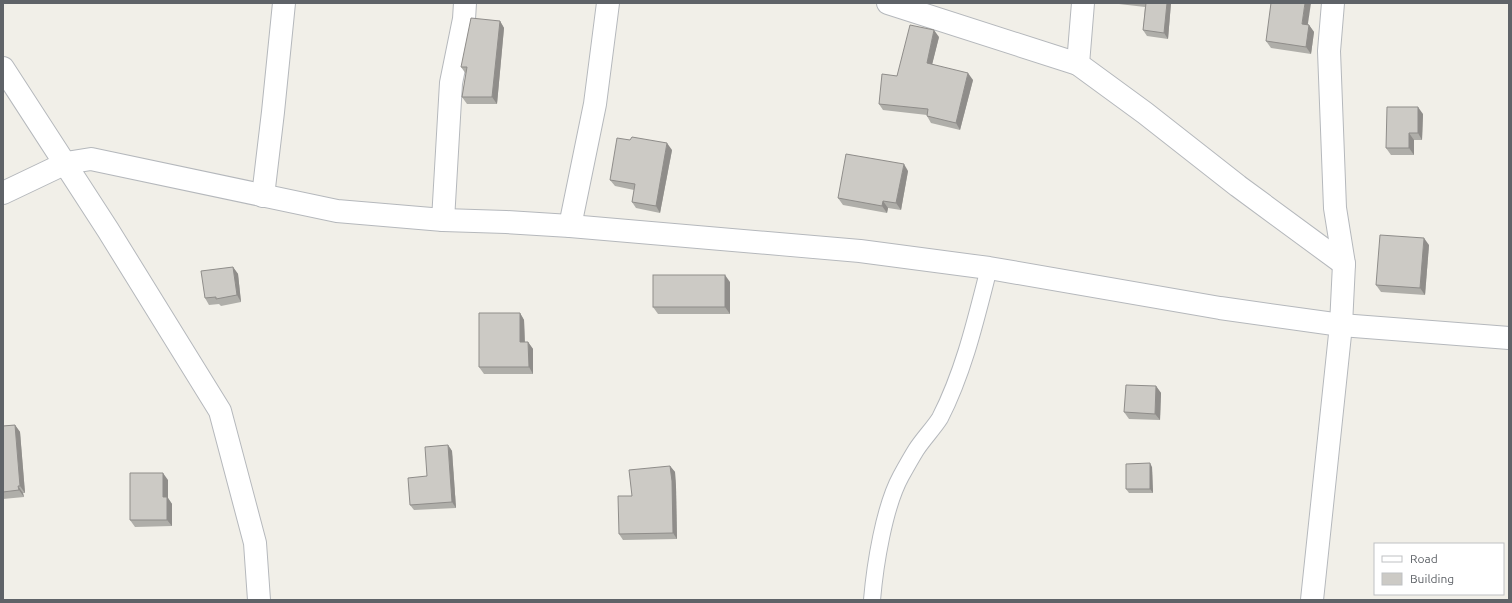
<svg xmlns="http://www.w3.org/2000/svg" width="1512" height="603" font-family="Ubuntu,sans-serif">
  <rect width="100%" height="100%" fill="#f1efe8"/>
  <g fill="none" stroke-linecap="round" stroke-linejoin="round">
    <defs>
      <path id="lane" d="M872,600C875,565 884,507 901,476C906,467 911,458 916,450C923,439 933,429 940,418C964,371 976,319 989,268"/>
      <g id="street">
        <polyline points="888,3 1078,64"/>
        <polyline points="1083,3 1078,64 1145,113 1238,186 1344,264"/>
        <polyline points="3,68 108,230 220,411 255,543 259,600"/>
        <polyline points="3,193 66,163 91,159 337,211 443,220 506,222 570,226 860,251 989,268 1220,308 1341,325 1509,338"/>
        <polyline points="263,196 273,112 284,3"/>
        <polyline points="443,220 451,83 464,19 465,3"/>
        <polyline points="570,226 595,104 608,3"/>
        <polyline points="1312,600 1341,325 1344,264 1335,208 1329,51 1333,3"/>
      </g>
    </defs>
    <use href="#lane" stroke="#b5b8bc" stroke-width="18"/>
    <use href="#street" stroke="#b5b8bc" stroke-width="24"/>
    <use href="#lane" stroke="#fff" stroke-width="16"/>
    <use href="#street" stroke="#fff" stroke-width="22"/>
  </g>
  <g fill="#afaea9">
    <polygon points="1119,3 1171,3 1168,39 1147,36 1143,30 1145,7 1119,4"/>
    <polygon points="500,21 504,28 497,104 467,104 462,97 466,74 461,67"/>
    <polygon points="1308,24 1309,25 1314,32 1311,54 1271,48 1266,41"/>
    <polygon points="939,37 932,64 973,80 960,130 931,123 927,116 927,115 883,110 879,104"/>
    <polygon points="1423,114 1422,140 1414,140 1414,155 1391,155 1386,148"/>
    <polygon points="672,150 660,213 636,208 632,202 634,190 615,186 610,180"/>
    <polygon points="908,171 901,210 888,208 887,213 843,205 838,198"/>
    <polygon points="1429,245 1425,295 1381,292 1376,285"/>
    <polygon points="233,267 238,274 241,302 221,306 219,304 209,305 205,298"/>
    <polygon points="730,282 730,314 658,314 653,307"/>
    <polygon points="520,313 524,320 525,342 528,342 533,349 533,374 484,374 479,367"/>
    <polygon points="1156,386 1161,393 1160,420 1129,419 1124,412"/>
    <polygon points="15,425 20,432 25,493 23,493 24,497 3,499 3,426"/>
    <polygon points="448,445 452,451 456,508 414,510 410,505 427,476"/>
    <polygon points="670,466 675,472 676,487 677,539 623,540 619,534"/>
    <polygon points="1152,467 1153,493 1129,493 1126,489"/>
    <polygon points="168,480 168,498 172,504 172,526 135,527 130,520"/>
  </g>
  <g fill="#8f8d8a">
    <polygon points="1167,3 1171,3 1168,39 1164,33"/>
    <polygon points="1305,3 1311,3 1307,30 1302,24"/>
    <polygon points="500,21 504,28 497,104 492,97"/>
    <polygon points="1309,25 1314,32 1311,54 1306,47"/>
    <polygon points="934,30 939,37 931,69 927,63"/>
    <polygon points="968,73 973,80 960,130 956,123"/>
    <polygon points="1418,107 1423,114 1422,140 1418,133"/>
    <polygon points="1409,133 1414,140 1414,155 1409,148"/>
    <polygon points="667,143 672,150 660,213 656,206"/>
    <polygon points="904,164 908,171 901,210 896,203"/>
    <polygon points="883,201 888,208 887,213 882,206"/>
    <polygon points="1424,238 1429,245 1425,295 1420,288"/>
    <polygon points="233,267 238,274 241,302 237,295"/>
    <polygon points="725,275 730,282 730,314 725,307"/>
    <polygon points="520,313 524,320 525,349 520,342"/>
    <polygon points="528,342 533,349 533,374 529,367"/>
    <polygon points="1156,386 1161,393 1160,420 1155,414"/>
    <polygon points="15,425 20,432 25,493 20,486"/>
    <polygon points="448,445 452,451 456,508 452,502"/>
    <polygon points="1150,463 1152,467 1153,493 1150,489"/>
    <polygon points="670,466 675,472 676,487 677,539 673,533"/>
    <polygon points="163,473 168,480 168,498 172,504 172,526 167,520 163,497"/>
    <polygon points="18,486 23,493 24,497 19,490"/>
  </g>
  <g fill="#cccac5" stroke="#8f8d8a">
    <polygon points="1146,3 1167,3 1164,33 1143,30"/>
    <polygon points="1271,3 1305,3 1302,24 1309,25 1306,47 1266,41"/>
    <polygon points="471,18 500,21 492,97 462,97 467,67 461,67"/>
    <polygon points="910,25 934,30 927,63 968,73 956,123 927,116 928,109 879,104 882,74 897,76"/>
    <polygon points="1387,107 1418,107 1418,133 1409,133 1409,148 1386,148"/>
    <polygon points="632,137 667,143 656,206 632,202 635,184 610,180 617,138 630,140"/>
    <polygon points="846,154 904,164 896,203 883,201 882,206 838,198"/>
    <polygon points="1380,235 1424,238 1420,288 1376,285"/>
    <polygon points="233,267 237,295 216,299 216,297 205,298 201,271"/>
    <rect x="653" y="275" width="72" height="32"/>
    <polygon points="479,313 520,313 520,342 528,342 529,367 479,367"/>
    <polygon points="1126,385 1156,386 1155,414 1124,412"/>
    <polygon points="15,425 20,486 18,486 19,490 3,492 3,426"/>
    <polygon points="448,445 452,502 410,505 408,478 427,476 425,447"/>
    <polygon points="1150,463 1150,489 1126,489 1126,464"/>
    <polygon points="670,466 672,481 673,533 619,534 618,496 632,496 629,470"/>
    <polygon points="130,473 163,473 163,497 167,497 167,520 130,520"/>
  </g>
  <rect width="1512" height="603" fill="none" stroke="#5f6368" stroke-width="8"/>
  <rect x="1374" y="543" width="130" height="52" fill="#ffffff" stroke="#bfc1c3"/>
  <rect x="1382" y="556" width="20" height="6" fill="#ffffff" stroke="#bfc1c3"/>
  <text x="1410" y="563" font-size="12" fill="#5f6368">Road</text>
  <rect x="1382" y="573" width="20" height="12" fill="#cccac5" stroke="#bfc1c3"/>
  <text x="1410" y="583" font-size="12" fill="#5f6368">Building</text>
</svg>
